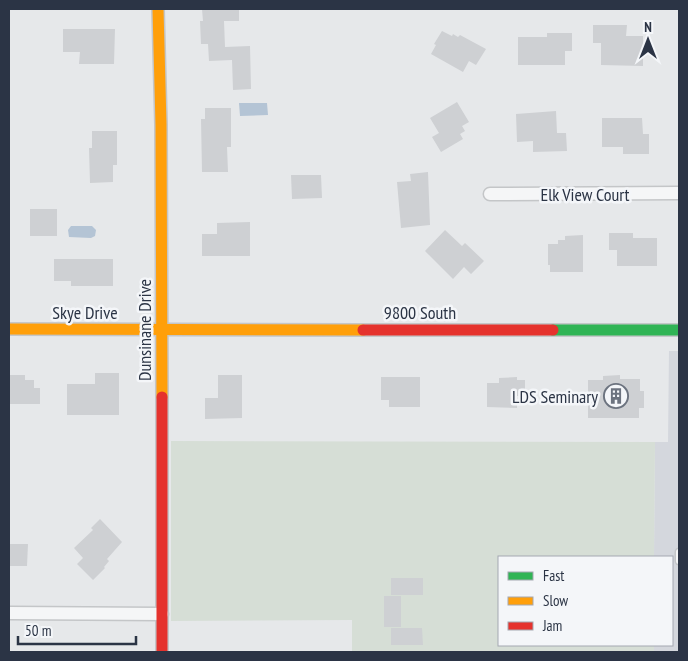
<svg xmlns="http://www.w3.org/2000/svg" width="688" height="661" font-family="'PT Sans Narrow',sans-serif">
  <rect width="100%" height="100%" fill="#e6e8ea"/>
  <polygon fill="#d4d7dd" points="669,351 679,351 679,652 653,652 653,645 672,645 672,557 654,557 655,442 668,442"/>
  <polygon fill="#d6ded6" points="171,441 655,442 654,557 499,557 499,645 654,645 654,652 352,652 352,620 171,621"/>
  <g fill="#b4c4d5">
    <polygon points="239,103 267,103 268,115 240,116"/>
    <polygon points="71,226 92,226 96,230 95,236 91,238 69,237 68,230"/>
  </g>
  <g fill="#ced0d3">
    <polygon points="202,9 239,9 239,21 224,21 225,47 250,46 251,89 233,90 232,60 209,61 208,44 201,44 200,21 203,21"/>
    <polygon points="593,25 627,25 626,36 643,36 643,66 601,65 601,43 593,43"/>
    <polygon points="63,29 115,29 114,64 79,64 80,52 63,52"/>
    <polygon points="442,31 452,36 453,34 458,37 460,35 486,49 476,65 469,61 463,72 431,54 436,45 434,44"/>
    <polygon points="547,33 572,33 572,51 565,51 565,65 518,65 518,37 547,37"/>
    <polygon points="457,102 469,122 462,126 465,131 460,134 463,139 441,152 432,137 439,133 430,118"/>
    <polygon points="205,108 231,108 231,147 227,147 228,172 202,172 201,119 205,119"/>
    <polygon points="556,111 557,133 566,133 567,151 533,152 533,141 517,142 516,114"/>
    <polygon points="602,118 642,118 643,134 649,134 649,154 623,154 623,147 602,147"/>
    <polygon points="92,131 117,131 117,165 113,165 113,182 90,183 89,148 92,148"/>
    <polygon points="428,172 430,225 401,228 397,182 411,181 410,174"/>
    <polygon points="291,175 321,175 322,198 292,199"/>
    <rect x="30" y="209" width="27" height="27"/>
    <polygon points="250,222 250,256 202,256 202,234 217,234 217,223"/>
    <polygon points="445,230 462,246 465,243 484,261 471,274 464,267 453,279 425,251"/>
    <polygon points="609,233 633,233 633,238 657,238 657,266 617,266 617,250 609,250"/>
    <polygon points="583,235 583,272 550,272 550,265 548,265 548,244 558,244 558,240 565,240 565,236"/>
    <polygon points="54,259 113,259 113,286 71,286 71,281 54,281"/>
    <polygon points="95,373 119,373 119,415 67,415 67,384 95,384"/>
    <polygon points="9,375 25,375 25,380 34,380 34,388 40,388 40,404 9,404"/>
    <polygon points="218,375 242,375 242,418 205,419 205,398 218,398"/>
    <polygon points="620,375 620,379 640,379 640,391 644,391 644,408 639,408 639,418 588,418 588,380 603,380 603,376"/>
    <polygon points="381,377 420,377 420,407 389,407 389,400 381,400"/>
    <polygon points="517,377 517,380 525,380 525,396 517,396 517,408 487,407 487,383 499,383 499,378"/>
    <polygon points="100,519 122,542 107,559 109,561 104,567 105,568 93,580 77,564 83,558 74,548 93,530 91,528"/>
    <polygon points="9,544 28,544 27,566 9,566"/>
    <rect x="391" y="578" width="32" height="17"/>
    <rect x="384" y="596" width="17" height="31"/>
    <polygon points="391,628 422,628 423,645 391,645"/>
  </g>
  <g fill="none" stroke-linecap="round" stroke-linejoin="round">
    <defs>
      <polyline id="lane" points="679,552 679,561"/>
      <g id="street">
        <polyline points="490,194 679,193"/>
        <polyline points="9,613 162,614"/>
      </g>
      <polyline id="fast" points="553,330 679,330"/>
      <g id="slow">
        <polyline points="158,9 161,125 162,397"/>
        <polyline points="9,329 363,330"/>
      </g>
      <g id="jam">
        <polyline points="363,330 553,330"/>
        <polyline points="162,397 162,652"/>
      </g>
    </defs>
    <use href="#lane" stroke="#c4c6c8" stroke-width="9"/>
    <use href="#street" stroke="#c4c6c8" stroke-width="15"/>
    <use href="#fast" stroke="#c4c6c8" stroke-width="14"/>
    <use href="#slow" stroke="#c4c6c8" stroke-width="14"/>
    <use href="#jam" stroke="#c4c6c8" stroke-width="14"/>
    <use href="#lane" stroke="#f5f6f7" stroke-width="6"/>
    <use href="#street" stroke="#f5f6f7" stroke-width="12"/>
    <use href="#fast" stroke="#30b455" stroke-width="11"/>
    <use href="#slow" stroke="#ff9f0a" stroke-width="11"/>
    <use href="#jam" stroke="#e5322d" stroke-width="11"/>
  </g>
  <defs>
    <symbol id="building-ring" viewBox="-11 -11 22 22"><circle r="9.5" fill="#f4f6f9" stroke="#6c737f" stroke-width="1.5"/><path d="M-4-6H4V6H1V3H-1V6H-4ZM-2.5-4.3h1.7v1.8h-1.7ZM.8-4.3h1.7v1.8H.8ZM-2.5-1h1.7V.8h-1.7ZM.8-1h1.7V.8H.8Z" fill="#6c737f"/></symbol>
  </defs>
  <g fill-rule="evenodd">
    <use href="#building-ring" x="602" y="382" width="28" height="28"/>
  </g>
  <g text-anchor="middle" dominant-baseline="central" stroke-width="5" stroke-linejoin="round" paint-order="stroke">
    <g font-size="18" fill="#2b3445" stroke="#f4f6f9">
      <text x="585" y="194">Elk View Court</text>
      <text x="85" y="312">Skye Drive</text>
      <text x="420" y="312">9800 South</text>
      <text transform="translate(144 330) rotate(-90)">Dunsinane Drive</text>
    </g>
    <g font-size="18" fill="#2b3445" stroke="#f4f6f9" text-anchor="end">
      <text x="598" y="396">LDS Seminary</text>
    </g>
  </g>
  <rect width="688" height="661" fill="none" stroke="#2b3445" stroke-width="20"/>
  <rect x="498" y="556" width="175" height="90" fill="#f4f6f9" stroke="#a4a8b1"/>
  <rect x="508" y="572" width="25" height="8" fill="#30b455" stroke="#a4a8b1"/>
  <text x="543" y="581" font-size="15" fill="#2b3445">Fast</text>
  <rect x="508" y="597" width="25" height="8" fill="#ff9f0a" stroke="#a4a8b1"/>
  <text x="543" y="606" font-size="15" fill="#2b3445">Slow</text>
  <rect x="508" y="622" width="25" height="8" fill="#e5322d" stroke="#a4a8b1"/>
  <text x="543" y="631" font-size="15" fill="#2b3445">Jam</text>
  <g transform="translate(648 40)" stroke="#f4f6f9" stroke-width="4" paint-order="stroke">
  <path d="M0-4L9 19L0 12L-9 19Z" fill="#2b3445"/>
  <text y="-8" font-size="14" font-weight="bold" text-anchor="middle" fill="#2b3445">N</text>
  </g>
  <path d="M18 636v8h118v-8" fill="none" stroke="#2b3445" stroke-width="2.5"/>
  <text x="25" y="636" font-size="15" fill="#2b3445" stroke="#f4f6f9" stroke-width="4" paint-order="stroke">50 m</text>
</svg>
